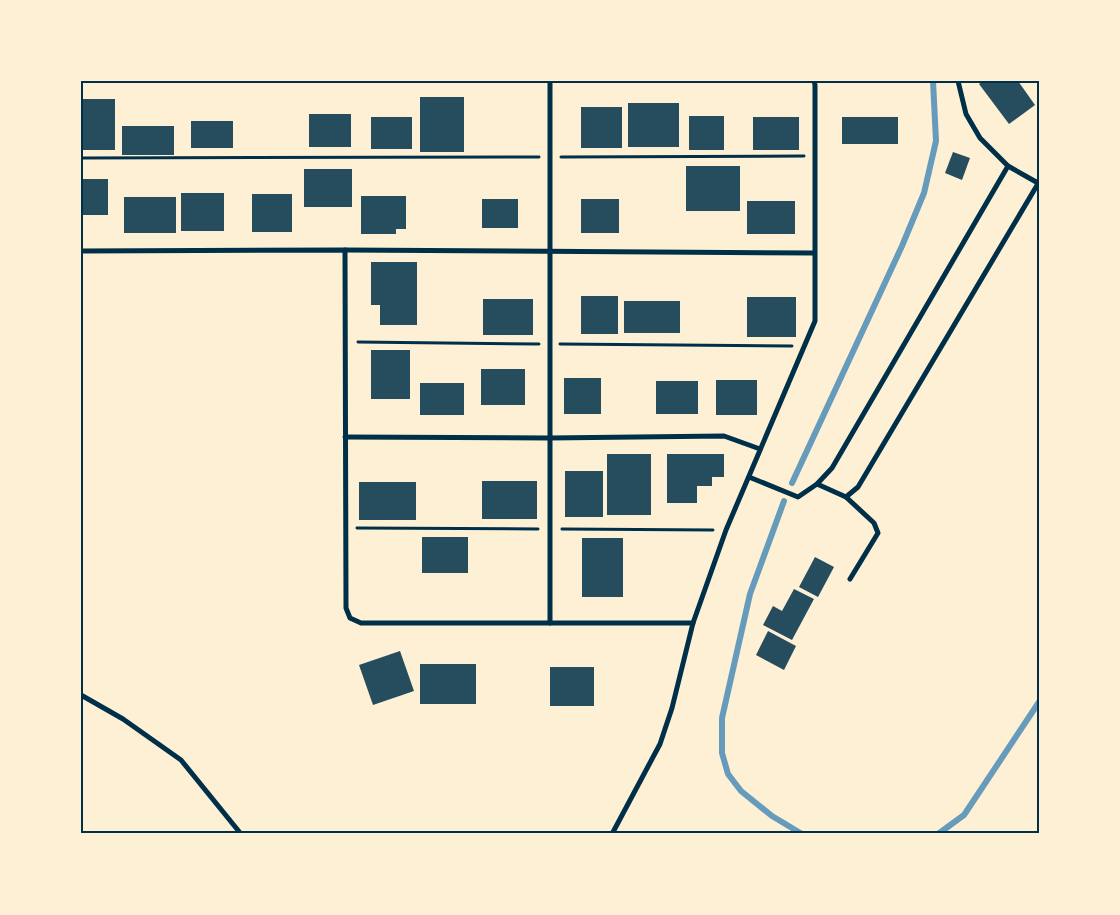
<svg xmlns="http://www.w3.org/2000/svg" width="1120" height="915" font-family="Manrope,sans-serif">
  <rect width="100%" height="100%" fill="#fdf0d5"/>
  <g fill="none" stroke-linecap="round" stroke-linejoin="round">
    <g stroke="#669bbc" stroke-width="6">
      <polyline points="792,483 902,246 924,193 936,141 933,81"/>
      <polyline points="784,501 750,594 722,718 722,753 728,774 741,791 772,816 802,834"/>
      <polyline points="938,834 964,815 1039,702"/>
    </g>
  </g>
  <g fill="#264d5e">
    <polygon points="983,81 1018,81 1035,105 1009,124 979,84"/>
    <rect x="420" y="97" width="44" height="55"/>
    <rect x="81" y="99" width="34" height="51"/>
    <rect x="628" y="103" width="51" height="44"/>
    <rect x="581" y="107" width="41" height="41"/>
    <rect x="309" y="114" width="42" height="33"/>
    <rect x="689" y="116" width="35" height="34"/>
    <rect x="371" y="117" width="41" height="32"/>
    <rect x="753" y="117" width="46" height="33"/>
    <rect x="842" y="117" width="56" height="27"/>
    <rect x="191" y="121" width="42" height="27"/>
    <rect x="122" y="126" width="52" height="29"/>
    <polygon points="953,152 970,158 962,180 945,173"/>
    <rect x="686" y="166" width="54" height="45"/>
    <rect x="304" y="169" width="48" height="38"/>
    <rect x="81" y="179" width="27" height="36"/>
    <rect x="181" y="193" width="43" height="38"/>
    <rect x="252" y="194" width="40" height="38"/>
    <polygon points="361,196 406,196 406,229 396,229 396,234 361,234"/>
    <rect x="124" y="197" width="52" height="36"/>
    <rect x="482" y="199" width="36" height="29"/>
    <rect x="581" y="199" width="38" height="34"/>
    <rect x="747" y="201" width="48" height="33"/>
    <polygon points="371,262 417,262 417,325 380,325 380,305 371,305"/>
    <rect x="581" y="296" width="37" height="38"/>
    <rect x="747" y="297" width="49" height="40"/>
    <rect x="483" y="299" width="50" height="36"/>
    <rect x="624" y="301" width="56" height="32"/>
    <rect x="371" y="350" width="39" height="49"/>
    <rect x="481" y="369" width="44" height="36"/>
    <rect x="564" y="378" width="37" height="36"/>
    <rect x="716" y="380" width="41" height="35"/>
    <rect x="656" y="381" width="42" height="33"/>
    <rect x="420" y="383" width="44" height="32"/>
    <rect x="607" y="454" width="44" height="61"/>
    <polygon points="667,454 724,454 724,477 712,477 712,486 697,486 697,503 667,503"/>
    <rect x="565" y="471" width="38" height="46"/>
    <rect x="482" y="481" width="55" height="38"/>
    <rect x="359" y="482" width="57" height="38"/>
    <rect x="422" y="537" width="46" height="36"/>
    <rect x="582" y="538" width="41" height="59"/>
    <polygon points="815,557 834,567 818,597 799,587"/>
    <polygon points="794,589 814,599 792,640 763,625 773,606 782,611"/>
    <polygon points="768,631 796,646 784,670 756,655"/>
    <polygon points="400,651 414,691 373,705 359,665"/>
    <rect x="420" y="664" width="56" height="40"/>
    <rect x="550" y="667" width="44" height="39"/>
  </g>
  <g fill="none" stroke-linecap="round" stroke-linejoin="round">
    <g stroke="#003049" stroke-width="3">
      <polyline points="561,157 804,156"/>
      <polyline points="81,158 539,157"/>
      <polyline points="358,342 539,344"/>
      <polyline points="560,344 792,346"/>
      <polyline points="357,528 538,529"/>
      <polyline points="562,529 713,530"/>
    </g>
    <g stroke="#003049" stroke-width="5">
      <polyline points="958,81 966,114 980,138 1008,166"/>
      <polyline points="345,250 814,253"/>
      <polyline points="81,251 345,250 346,608 350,618 361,623 693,623"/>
      <polyline points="345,437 549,438 724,436 760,449"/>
      <polyline points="749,477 798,497 817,484 846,497 858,487 1039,182"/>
      <polyline points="817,484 832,468 1008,166 1038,183"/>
      <polyline points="846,497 874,523 878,533 850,579"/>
      <polyline points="550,623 550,81"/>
      <polyline points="81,695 123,719 181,760 241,834"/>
      <polyline points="612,834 660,744 672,708 693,623 726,530 815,321 815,85 814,81"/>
    </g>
  </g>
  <rect width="1120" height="915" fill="none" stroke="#fdf0d5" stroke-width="165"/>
  <rect x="82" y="82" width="956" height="750" fill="none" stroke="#003049" stroke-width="2"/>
</svg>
